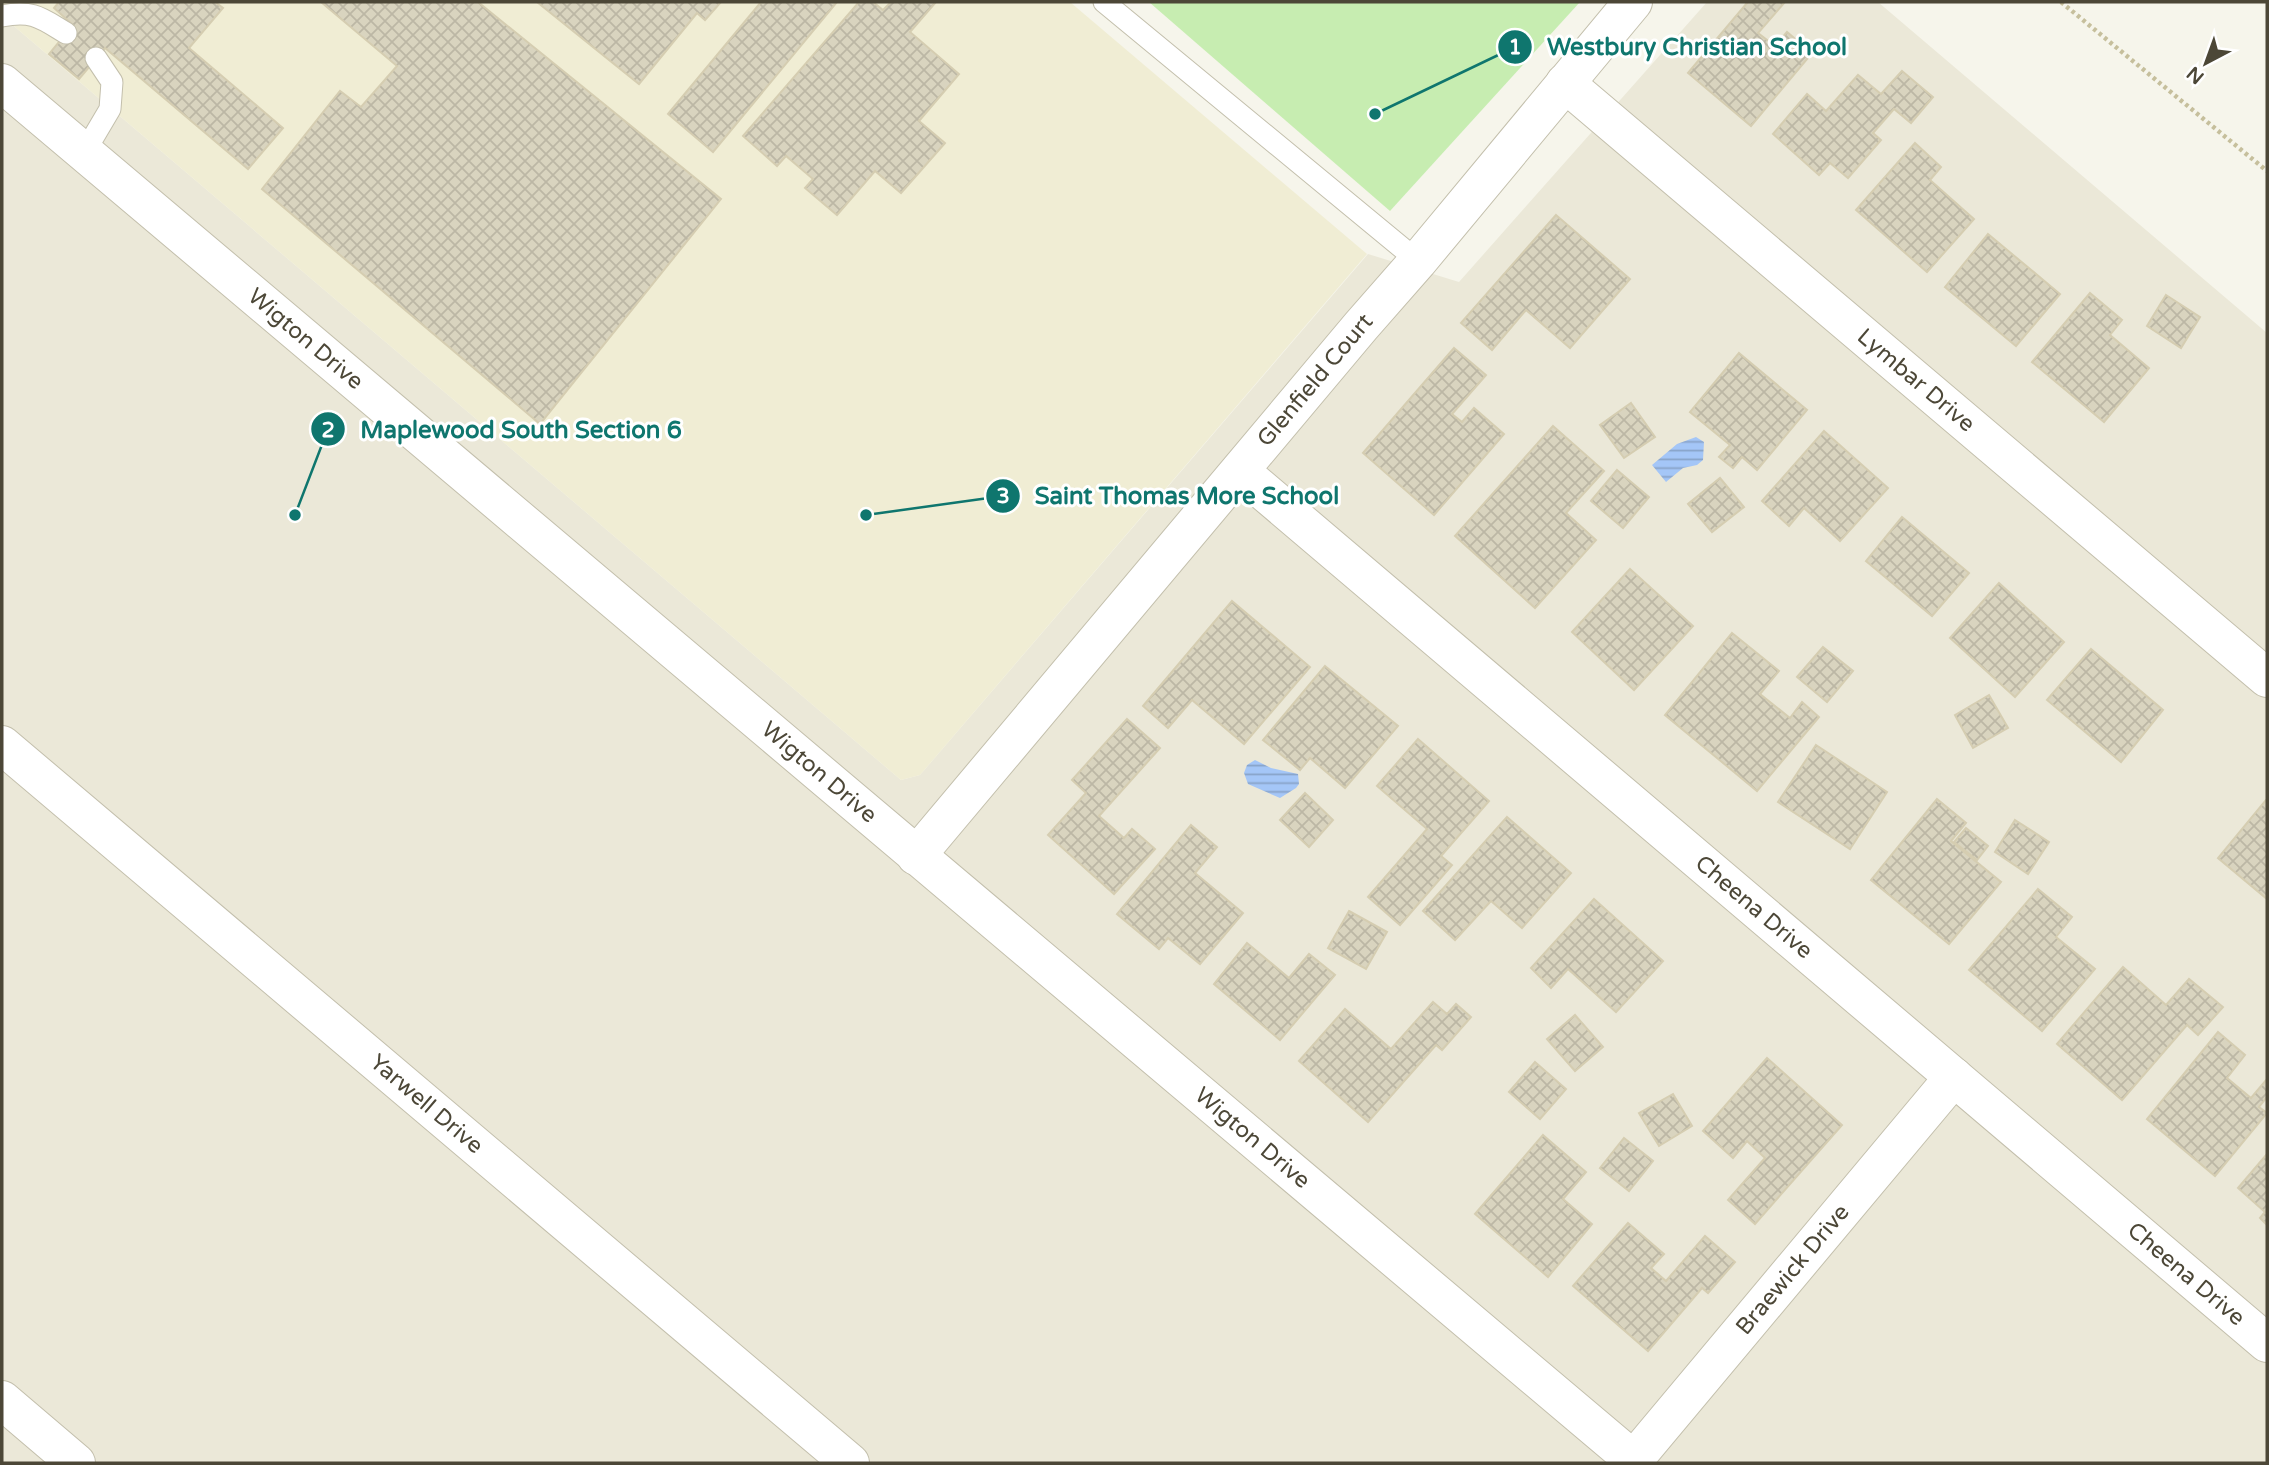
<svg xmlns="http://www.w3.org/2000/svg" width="2269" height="1465" font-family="'Varela Round',sans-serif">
  <defs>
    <pattern id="water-rules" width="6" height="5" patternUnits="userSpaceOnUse" patternTransform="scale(1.75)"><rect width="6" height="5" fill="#a4c6f7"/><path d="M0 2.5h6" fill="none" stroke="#88a3c9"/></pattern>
    <pattern id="building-cross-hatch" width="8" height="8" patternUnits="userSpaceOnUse" patternTransform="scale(1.75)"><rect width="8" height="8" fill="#d9d4bf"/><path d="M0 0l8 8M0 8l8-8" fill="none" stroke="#bcb7a5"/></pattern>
  </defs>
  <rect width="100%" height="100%" fill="#f6f5eb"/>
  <polygon fill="#ebe8d8" points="1707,2 1878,2 2267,333 2267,1463 2,1463 2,16 901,780 920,775 1368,254 1459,282"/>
  <polygon fill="#f0edd4" points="2,2 1070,2 1367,254 920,775 901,780 2,16"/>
  <polygon fill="#c7edb1" points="1149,2 1580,2 1390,211"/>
  <g fill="url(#water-rules)">
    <polygon points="1696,437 1704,442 1703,460 1697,465 1683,468 1666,482 1652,465 1677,444"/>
    <polygon points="1255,760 1271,768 1298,774 1299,784 1296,788 1280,798 1248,784 1244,773 1247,765"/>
  </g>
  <g fill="url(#building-cross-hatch)" stroke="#d5cdb1" stroke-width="2">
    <polygon points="59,2 215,2 223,8 189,48 283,128 248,169 105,48 79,79 49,54 73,25 54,8"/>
    <polygon points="321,2 478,2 721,199 540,424 262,189 340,91 361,107 397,66"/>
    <polygon points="537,2 721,2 705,20 697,13 639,84"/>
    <polygon points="761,2 837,2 713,152 668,114"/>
    <polygon points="859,2 873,2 883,10 891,2 936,2 910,32 959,74 919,121 945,143 901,193 875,171 837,215 805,188 813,179 786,156 777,166 743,136"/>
    <polygon points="1745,2 1785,2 1758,33 1775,46 1787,32 1812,53 1751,126 1688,73 1747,3"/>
    <polygon points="1902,71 1933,97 1911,123 1894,109 1873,133 1881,140 1848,178 1830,163 1819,175 1773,134 1807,94 1826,111 1858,75 1881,94"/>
    <polygon points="1915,143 1941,167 1930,180 1974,219 1927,272 1856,210"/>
    <polygon points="1556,215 1630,279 1570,348 1526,310 1492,350 1461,323"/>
    <polygon points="1988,234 2060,294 2016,346 1945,287"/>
    <polygon points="2090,293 2122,320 2110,335 2149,368 2104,422 2032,362"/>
    <polygon points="2166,295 2200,317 2181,348 2147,326"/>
    <polygon points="1454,348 1486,375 1452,414 1462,422 1474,408 1504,434 1434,515 1363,453"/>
    <polygon points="1739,353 1807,410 1757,470 1742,457 1733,468 1719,457 1730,445 1690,412"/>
    <polygon points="1631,403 1655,437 1624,458 1600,425"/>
    <polygon points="1553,426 1604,471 1566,513 1596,540 1535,608 1455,536"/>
    <polygon points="1824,431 1888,488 1840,541 1804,508 1789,526 1762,501"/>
    <polygon points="1617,470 1649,497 1623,528 1591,501"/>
    <polygon points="1720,478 1744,507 1712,532 1688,504"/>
    <polygon points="1902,517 1969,573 1932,616 1866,561"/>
    <polygon points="1630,569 1693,626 1634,690 1572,632"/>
    <polygon points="1999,583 2064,642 2015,697 1950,638"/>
    <polygon points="1232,601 1310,667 1244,744 1192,700 1168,728 1143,706"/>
    <polygon points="1732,633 1779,671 1760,694 1790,718 1802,702 1819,717 1757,791 1665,715"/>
    <polygon points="1823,647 1853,671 1827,702 1797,677"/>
    <polygon points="2091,649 2163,710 2121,762 2047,700"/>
    <polygon points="1325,666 1398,726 1345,788 1310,758 1300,770 1263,740"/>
    <polygon points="1989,695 2008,728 1973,748 1955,715"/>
    <polygon points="1127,719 1160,748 1099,816 1124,838 1132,829 1155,849 1114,894 1048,835 1086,793 1072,780"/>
    <polygon points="1418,739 1489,801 1441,856 1452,865 1400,925 1368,897 1427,829 1377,786"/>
    <polygon points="1816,745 1887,792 1850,849 1778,802"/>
    <polygon points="1305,793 1333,820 1309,847 1280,820"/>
    <polygon points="1937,799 1966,823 1951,841 2001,882 1949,944 1871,880"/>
    <polygon points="2266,800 2267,800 2267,899 2218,858"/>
    <polygon points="1507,817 1571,873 1522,928 1491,901 1455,940 1423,911"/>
    <polygon points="2015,820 2049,842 2028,874 1995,852"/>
    <polygon points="1191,825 1217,847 1195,873 1243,913 1200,964 1168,938 1159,949 1117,914"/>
    <polygon points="1966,828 1988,846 1977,860 1954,842"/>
    <polygon points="2038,889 2072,917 2056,937 2095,969 2042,1031 1969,970"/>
    <polygon points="1594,899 1663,961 1616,1012 1568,969 1551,988 1531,968"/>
    <polygon points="1349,911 1387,932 1366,969 1328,948"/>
    <polygon points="1247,943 1289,978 1309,954 1335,975 1280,1040 1214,984"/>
    <polygon points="2123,967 2166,1005 2189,979 2223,1007 2198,1035 2187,1025 2122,1100 2057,1044"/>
    <polygon points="1433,1002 1447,1014 1456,1004 1471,1017 1442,1050 1436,1045 1368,1122 1299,1061 1345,1009 1391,1049"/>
    <polygon points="1575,1015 1603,1047 1575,1071 1547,1039"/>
    <polygon points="2218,1032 2245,1055 2227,1078 2251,1098 2267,1079 2267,1097 2259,1107 2267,1113 2215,1176 2147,1119"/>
    <polygon points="1767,1058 1842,1125 1755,1224 1728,1200 1765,1158 1747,1141 1733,1158 1703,1131"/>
    <polygon points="1535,1062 1566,1089 1540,1119 1509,1092"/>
    <polygon points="1673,1094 1692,1126 1659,1146 1639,1113"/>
    <polygon points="1543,1135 1586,1172 1563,1199 1592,1224 1548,1277 1475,1214"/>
    <polygon points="1624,1138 1653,1161 1629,1191 1600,1168"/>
    <polygon points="2267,1154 2267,1225 2260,1218 2265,1212 2238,1188"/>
    <polygon points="1628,1223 1664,1254 1651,1268 1666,1281 1705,1236 1735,1262 1708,1293 1702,1288 1648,1351 1573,1286"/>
  </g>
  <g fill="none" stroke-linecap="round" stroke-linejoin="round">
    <defs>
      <g id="service">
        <polyline points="1104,2 1418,261"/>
        <path d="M2,16C33,10 41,18 66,33"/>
        <polyline points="84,153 110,109 112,82 96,58"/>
      </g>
      <g id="minor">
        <path id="s1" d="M2,83L1637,1463"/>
        <path id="s2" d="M1565,83L2267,678"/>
        <path id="s3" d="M1240,471L2267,1343"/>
        <path id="s4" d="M2,745L850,1463"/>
        <path id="s5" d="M916,856L1361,326L1418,261L1633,2"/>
        <polyline points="2,1400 76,1463"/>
        <path id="s6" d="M1631,1463L1954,1077"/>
      </g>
    </defs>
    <use href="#service" stroke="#c3bfac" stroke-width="23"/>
    <use href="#minor" stroke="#c3bfac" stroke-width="40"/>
    <polyline stroke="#c6bf9c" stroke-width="4.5" stroke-dasharray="3.5 3.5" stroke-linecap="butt" points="2061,2 2267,171"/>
    <use href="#service" stroke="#fff" stroke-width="21"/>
    <use href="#minor" stroke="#fff" stroke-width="38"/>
  </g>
  <g text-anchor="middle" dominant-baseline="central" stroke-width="6" stroke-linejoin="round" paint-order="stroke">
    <g font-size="23" fill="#4c4737" stroke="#fff">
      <text stroke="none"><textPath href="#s1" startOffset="397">Wigton Drive</textPath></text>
      <text stroke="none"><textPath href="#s2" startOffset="460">Lymbar Drive</textPath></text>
      <text stroke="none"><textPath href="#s5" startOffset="621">Glenfield Court</textPath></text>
      <text stroke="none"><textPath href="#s1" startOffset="1069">Wigton Drive</textPath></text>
      <text stroke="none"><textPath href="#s3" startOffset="674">Cheena Drive</textPath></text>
      <text stroke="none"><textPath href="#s4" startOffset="556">Yarwell Drive</textPath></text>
      <text stroke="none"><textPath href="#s1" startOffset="1636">Wigton Drive</textPath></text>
      <text stroke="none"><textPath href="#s6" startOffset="252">Braewick Drive</textPath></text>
      <text stroke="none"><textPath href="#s3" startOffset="1241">Cheena Drive</textPath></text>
    </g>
  </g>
  <path fill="none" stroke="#0f766e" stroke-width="2.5" d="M1375 114L1515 47M295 515L328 429M866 515L1003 496"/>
  <g fill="#0f766e" stroke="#fff" stroke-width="2.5">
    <circle cx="1375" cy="114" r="7"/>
    <circle cx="295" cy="515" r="7"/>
    <circle cx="866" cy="515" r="7"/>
    <circle cx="1515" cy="47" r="18"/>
    <circle cx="328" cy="429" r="18"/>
    <circle cx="1003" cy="496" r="18"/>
  </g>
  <g font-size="21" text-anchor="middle" font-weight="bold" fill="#fff">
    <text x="1515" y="54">1</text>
    <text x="328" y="437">2</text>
    <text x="1003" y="503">3</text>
  </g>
  <g font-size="24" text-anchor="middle" font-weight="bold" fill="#0f766e" stroke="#fff" stroke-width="6" stroke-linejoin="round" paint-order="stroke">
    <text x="1697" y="55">Westbury Christian School</text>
    <text x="521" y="438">Maplewood South Section 6</text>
    <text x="1187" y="504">Saint Thomas More School</text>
  </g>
  <rect width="2269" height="1465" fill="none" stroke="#4c4737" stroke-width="7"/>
  <g transform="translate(2206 63) rotate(221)" stroke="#ffffff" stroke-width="5" paint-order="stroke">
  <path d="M0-5L12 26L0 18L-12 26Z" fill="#4c4737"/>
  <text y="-10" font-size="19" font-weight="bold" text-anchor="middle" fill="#4c4737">N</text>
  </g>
</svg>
